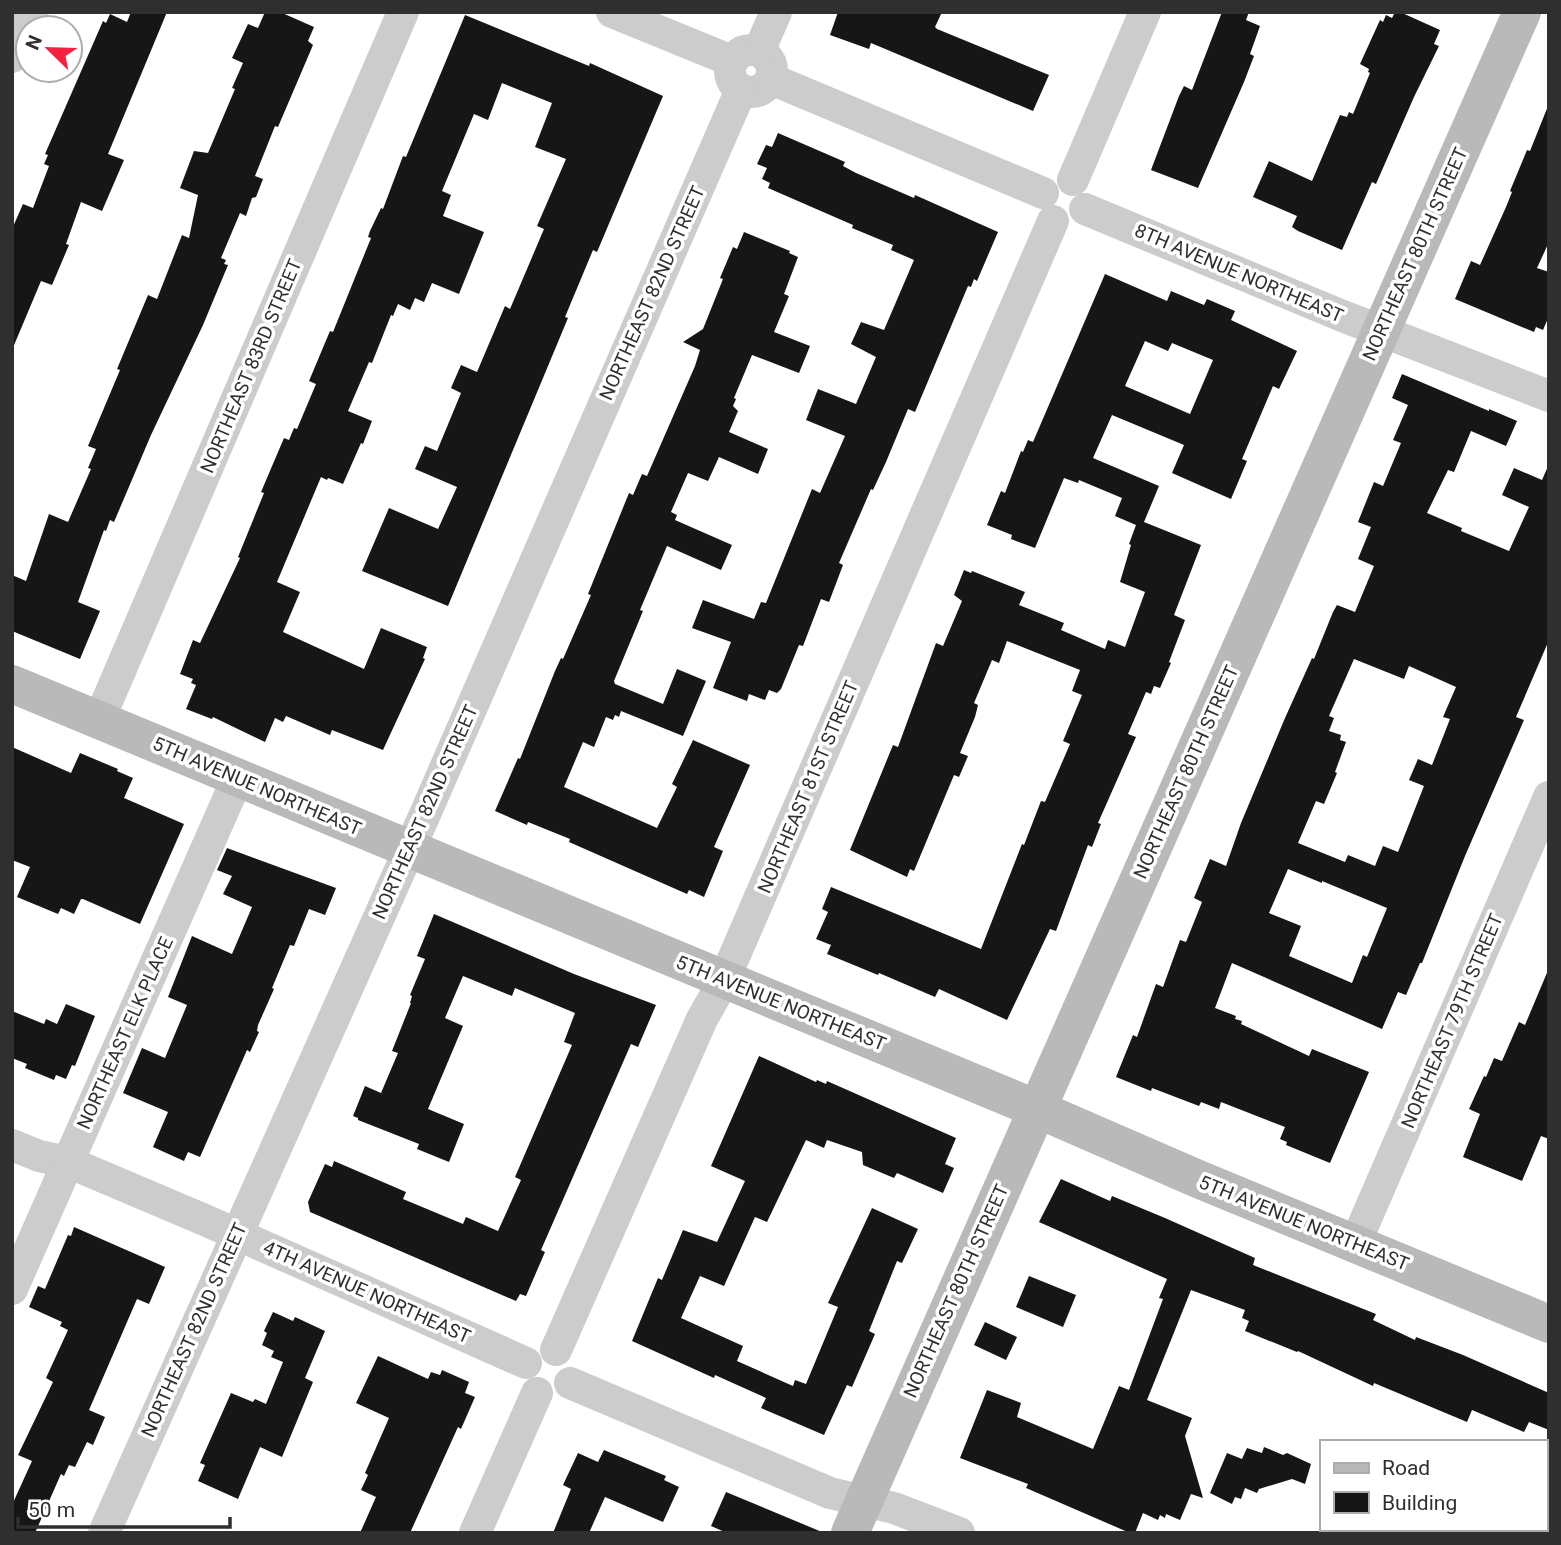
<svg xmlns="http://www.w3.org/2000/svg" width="1561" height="1545" font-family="Roboto,sans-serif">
  <rect width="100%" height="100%" fill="#fff"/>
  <g fill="#161616" fill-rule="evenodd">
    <polygon points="131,12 167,12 108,154 124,160 102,211 81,202 66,244 69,245 52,285 41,281 12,350 12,229 23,204 33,208 49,166 44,164 48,155 45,154 103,21 106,23 110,14 127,22"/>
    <polygon points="265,12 280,12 314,27 308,41 313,45 278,127 275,126 255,176 263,179 256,197 252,198 246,216 240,213 221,258 226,260 224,264 228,265 203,325 151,435 114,522 110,520 106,531 104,530 78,602 100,611 80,659 12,631 12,575 26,581 49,514 68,522 91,469 88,468 96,449 88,446 120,370 117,369 148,295 157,299 182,235 189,238 198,195 180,188 194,151 208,153 235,89 232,88 243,63 232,58 248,24 258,28"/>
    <polygon points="838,12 942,12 935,27 937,29 1049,75 1033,111 871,43 869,49 830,35"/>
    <polygon points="1222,12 1249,12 1246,20 1260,26 1250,54 1254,56 1244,82 1198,188 1151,170 1179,96 1184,86 1192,90"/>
    <polygon points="1395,12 1400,12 1440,30 1434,44 1439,46 1414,97 1376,184 1372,182 1342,250 1298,231 1292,227 1297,216 1253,197 1269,161 1312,181 1340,115 1347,117 1349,112 1353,114 1370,73 1368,72 1369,69 1360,64 1380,20 1383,22 1386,15 1392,18"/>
    <polygon points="465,15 589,66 590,63 663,96 597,252 593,250 565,317 568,318 448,606 362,571 389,508 438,529 457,487 415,469 425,446 437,451 461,393 451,388 461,365 477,372 505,306 510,309 544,229 537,226 566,159 535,147 552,103 502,83 488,120 474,114 442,191 451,195 443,216 484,232 459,294 432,283 424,302 415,298 410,310 398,304 393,316 391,315 372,363 369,362 348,411 372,421 363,444 361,443 343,484 328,478 327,480 321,477 277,582 300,592 283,632 364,669 381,628 427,647 423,658 425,659 383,750 332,730 330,735 286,716 283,722 275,718 265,742 213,717 212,719 186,709 196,685 191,683 193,679 180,674 193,640 200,643 240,558 238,557 264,493 261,492 284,438 289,440 294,428 297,429 316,384 309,381 330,331 333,332 371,238 368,237 370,231 381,208 383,209 403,156 406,157"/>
    <polygon points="1548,106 1549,242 1537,268 1549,272 1549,316 1543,330 1536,327 1534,332 1455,299 1471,261 1480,265 1506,207 1512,192 1510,191 1527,150 1530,151"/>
    <polygon points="778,133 845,162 843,166 856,173 914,198 915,195 998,232 977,281 974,279 971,287 968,286 915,412 908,409 886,462 873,490 871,489 839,563 843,565 829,602 821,599 803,646 799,645 781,689 777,693 769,690 765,700 749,694 747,701 713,688 731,642 692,628 703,600 754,619 761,602 766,603 812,489 820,493 845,436 806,420 818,389 856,404 876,357 851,344 861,322 884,330 914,260 891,250 893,245 852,228 853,225 768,188 770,183 762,179 767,168 757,164 766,145 772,147"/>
    <polygon points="744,232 790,251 789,253 798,257 784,294 789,296 774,332 810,346 799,373 752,355 734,398 736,399 733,406 738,411 729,432 768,449 758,474 719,457 708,481 688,473 671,512 677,515 675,520 732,545 721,570 667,546 640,610 643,611 614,681 615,684 663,704 677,669 706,681 683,736 621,711 619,717 615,715 613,720 606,717 594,747 583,742 564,787 657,828 677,787 672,784 693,740 750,765 714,847 723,851 704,897 689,890 687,894 569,842 570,839 528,822 527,825 495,811 518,758 520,759 555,671 561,658 563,659 591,595 588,594 629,493 633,495 642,474 647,476 695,366 700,350 683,342 703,329 723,279 720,278 733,247 737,249"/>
    <path d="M1105,274L1167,301L1171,291L1204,305L1207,299L1235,311L1231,320L1297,351L1279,389L1273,386L1242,459L1247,461L1231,499L1172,473L1184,445L1112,415L1093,458L1159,486L1144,522L1201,545L1174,615L1185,620L1169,662L1171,663L1160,688L1154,686L1151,694L1146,692L1128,734L1136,737L1098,823L1101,824L1092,847L1088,845L1056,931L1050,929L1007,1020L939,989L935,997L879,973L878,975L827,954L831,945L816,939L828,912L822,909L831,887L981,949L1022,844L1024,845L1041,801L1045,802L1070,744L1063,741L1082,695L1072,691L1080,670L1007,641L999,663L992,660L974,703L978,705L975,717L960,753L968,756L959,777L954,775L914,871L910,869L907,877L850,850L893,745L898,747L936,643L943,646L962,601L954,595L964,570L971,573L972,571L1025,592L1019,605L1064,623L1061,630L1105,649L1108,640L1125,647L1145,592L1120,582L1131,545L1129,544L1136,525L1115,516L1122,498L1079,480L1078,483L1064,478L1035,548L1011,539L1012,535L987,525L1001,491L1005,493L1021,451L1023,452L1028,440L1033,442ZM1145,341L1168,351L1172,343L1213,360L1190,414L1125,386Z"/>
    <path d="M1402,374L1489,411V409L1517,421L1506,446L1471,431L1454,472L1448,470L1427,513L1462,528L1461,531L1509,551L1529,507L1502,495L1514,468L1542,480L1549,464V640L1516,717L1524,720L1465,856L1422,963H1420L1406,995L1398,992L1382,1029L1232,963L1215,1008L1236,1016L1235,1019L1242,1021L1241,1024L1309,1056L1312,1049L1369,1072L1330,1163L1286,1145L1287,1142L1280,1139L1285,1127L1221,1102L1219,1109L1201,1102L1199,1106L1152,1088L1151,1091L1116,1077L1133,1035L1137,1037L1156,984L1163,987L1180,940L1186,942L1202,902L1194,898L1210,859L1226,866L1241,823L1285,718L1312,658L1314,659L1333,612L1337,605L1355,612L1374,566L1358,559L1371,527L1358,522L1374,482L1383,486L1401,443L1393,440L1408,405L1392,398ZM1354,659L1404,679L1409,666L1456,687L1443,717L1450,719L1432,765L1418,759L1409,780L1424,786L1398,852L1383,846L1375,866L1348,855L1345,862L1298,843L1316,801L1324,804L1337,773L1335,772L1346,742L1340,740L1341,735L1329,731L1334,718L1329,716ZM1288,869L1322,883V881L1387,908L1367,957L1363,955L1352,983L1289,956L1301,926L1269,913Z"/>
    <polygon points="12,747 71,773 80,753 118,769 117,771 133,778 124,798 184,824 140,924 83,899 81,899 74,914 61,908 58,914 17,897 30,867 12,860"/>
    <polygon points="227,848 336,888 325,915 309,909 294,946 290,945 272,988 274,989 258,1025 257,1031 259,1032 250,1052 247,1050 200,1157 188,1152 184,1161 153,1147 168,1112 123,1093 142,1048 165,1058 187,1005 168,997 192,936 232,954 252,907 223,894 232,876 217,870"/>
    <polygon points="434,914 574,974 656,1005 638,1047 631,1044 541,1250 545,1252 526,1296 520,1294 516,1301 310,1212 308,1202 325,1164 332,1167 334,1161 406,1192 403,1199 463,1224 466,1217 498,1231 521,1180 515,1177 572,1045 564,1042 575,1013 515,988 512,996 463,976 445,1018 463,1026 428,1109 464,1124 449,1162 417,1149 419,1144 358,1120 358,1118 353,1116 365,1086 381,1093 398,1053 392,1051 411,1003 410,1003 412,996 410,995 425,959 417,956"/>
    <polygon points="1549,968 1549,1139 1541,1136 1522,1181 1463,1157 1480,1114 1469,1109 1484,1076 1486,1077 1494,1058 1502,1061 1519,1022 1525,1025"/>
    <polygon points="66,1004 95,1016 75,1066 72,1065 66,1079 56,1075 54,1080 25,1068 27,1064 12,1058 12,1011 44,1024 46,1019 57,1024"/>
    <polygon points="759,1056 816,1082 817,1080 826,1084 827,1081 956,1138 945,1164 954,1168 943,1193 897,1173 894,1178 863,1165 862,1152 827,1140 824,1148 806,1140 767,1222 755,1217 724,1286 700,1276 681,1318 743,1346 737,1361 793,1386 795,1380 806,1384 838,1307 828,1303 872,1208 918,1229 902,1263 897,1261 869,1331 875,1334 852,1387 847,1385 824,1435 761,1408 766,1398 715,1375 714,1378 632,1341 658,1278 662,1280 683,1230 717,1242 745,1181 711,1166"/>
    <polygon points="1061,1179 1110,1201 1112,1196 1165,1218 1255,1258 1253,1265 1376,1314 1373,1320 1415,1340 1416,1337 1463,1355 1549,1393 1549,1430 1529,1422 1524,1432 1472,1410 1467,1422 1374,1383 1373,1386 1298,1351 1297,1352 1245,1331 1249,1321 1242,1318 1245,1310 1191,1290 1147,1400 1192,1418 1185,1436 1203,1498 1191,1494 1180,1520 1166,1514 1165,1518 1160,1515 1158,1520 1143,1513 1135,1533 1130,1533 1026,1488 1028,1484 960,1458 987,1390 1021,1403 1017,1417 1093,1449 1119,1386 1129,1390 1163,1299 1159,1298 1167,1279 1039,1222"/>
    <polygon points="74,1227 165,1267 149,1304 137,1299 89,1410 105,1417 93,1445 87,1442 75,1467 69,1465 64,1476 61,1474 35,1533 12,1533 12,1505 32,1461 18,1455 53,1382 46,1378 68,1330 60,1326 62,1322 29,1307 38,1286 45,1289 68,1235 71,1236"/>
    <polygon points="1029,1276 1076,1295 1063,1327 1016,1307"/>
    <polygon points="273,1312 293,1321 295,1317 325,1331 305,1378 313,1382 282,1457 260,1447 238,1499 198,1481 205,1465 200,1463 231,1393 253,1402 255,1399 266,1404 283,1362 271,1357 274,1351 262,1345 267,1333 264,1331"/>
    <polygon points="985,1322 1017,1337 1006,1360 974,1345"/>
    <polygon points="378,1356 428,1379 431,1372 440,1375 442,1370 469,1382 465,1393 475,1397 461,1429 458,1427 410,1533 360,1533 376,1497 361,1490 368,1475 365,1473 389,1418 356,1403"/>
    <polygon points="1264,1447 1283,1455 1287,1453 1311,1464 1305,1484 1292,1479 1259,1489 1257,1493 1245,1488 1241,1499 1235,1497 1232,1504 1210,1493 1227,1453 1242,1459 1247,1448 1262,1453"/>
    <polygon points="604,1450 666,1476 664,1480 679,1487 663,1522 605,1497 589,1533 553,1533 571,1489 563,1485 578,1453 598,1462"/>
    <polygon points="726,1492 822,1532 822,1533 727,1533 711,1526"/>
  </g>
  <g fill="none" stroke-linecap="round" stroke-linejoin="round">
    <g stroke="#ccc" stroke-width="32">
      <polyline points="612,12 732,61"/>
      <circle cx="751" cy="71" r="21"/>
      <polyline points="759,51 776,12"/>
      <polyline points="12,57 32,12"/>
      <polyline points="771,79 1043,193"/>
      <polyline points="1073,180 1145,12"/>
      <polyline points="1085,209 1340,315 1549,396"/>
      <polyline points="99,720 403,12"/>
      <polyline points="12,1145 39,1156 68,1162 207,1221 526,1363"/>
      <polyline points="1355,1244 1549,797"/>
      <polyline points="12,1289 238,777"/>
      <polyline points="556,1350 702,1019 724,980 1053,221"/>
      <polyline points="570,1383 830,1493 894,1508 959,1533"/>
      <polyline points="104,1533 426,812 741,90"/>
      <polyline points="475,1533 537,1393"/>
    </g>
    <g stroke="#b9b9b9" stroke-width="38">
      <polyline points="12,684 1037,1109 1198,1179 1549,1324"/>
      <polyline points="1545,1485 1549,1484"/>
      <polyline points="850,1533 1522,12"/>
      <polyline points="1382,1533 1393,1529"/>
    </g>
  </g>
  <g text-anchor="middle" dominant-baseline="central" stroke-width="7" stroke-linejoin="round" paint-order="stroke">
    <g font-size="19" fill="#2f2f2f" stroke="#fff">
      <text transform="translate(1415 254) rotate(-66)">NORTHEAST 80TH STREET</text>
      <text transform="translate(1239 273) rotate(23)">8TH AVENUE NORTHEAST</text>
      <text transform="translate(652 293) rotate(-66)">NORTHEAST 82ND STREET</text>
      <text transform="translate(251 366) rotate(-67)">NORTHEAST 83RD STREET</text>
      <text transform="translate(1186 772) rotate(-66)">NORTHEAST 80TH STREET</text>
      <text transform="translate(257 786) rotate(23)">5TH AVENUE NORTHEAST</text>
      <text transform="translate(808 787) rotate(-67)">NORTHEAST 81ST STREET</text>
      <text transform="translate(425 812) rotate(-66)">NORTHEAST 82ND STREET</text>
      <text transform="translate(781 1003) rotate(22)">5TH AVENUE NORTHEAST</text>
      <text transform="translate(1452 1021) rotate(-67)">NORTHEAST 79TH STREET</text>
      <text transform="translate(125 1033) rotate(-66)">NORTHEAST ELK PLACE</text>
      <text transform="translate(1304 1223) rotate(22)">5TH AVENUE NORTHEAST</text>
      <text transform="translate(956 1291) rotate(-66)">NORTHEAST 80TH STREET</text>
      <text transform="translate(367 1292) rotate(24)">4TH AVENUE NORTHEAST</text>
      <text transform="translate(194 1330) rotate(-66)">NORTHEAST 82ND STREET</text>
    </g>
  </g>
  <rect width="1561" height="1545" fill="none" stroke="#2f2f2f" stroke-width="28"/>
  <rect x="1320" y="1440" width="228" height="91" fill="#ffffff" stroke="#acacac" stroke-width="2"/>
  <rect x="1334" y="1463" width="35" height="10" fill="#b9b9b9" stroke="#acacac" stroke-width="2"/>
  <text x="1382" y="1475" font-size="21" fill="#2f2f2f">Road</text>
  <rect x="1334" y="1492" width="35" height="21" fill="#161616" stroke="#acacac" stroke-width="2"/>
  <text x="1382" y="1510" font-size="21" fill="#2f2f2f">Building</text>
  <g transform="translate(49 49) rotate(293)"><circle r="33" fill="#ffffff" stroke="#acacac" stroke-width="2"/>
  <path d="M0-5L12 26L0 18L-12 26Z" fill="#f6213e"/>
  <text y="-10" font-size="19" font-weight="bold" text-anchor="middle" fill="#2f2f2f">N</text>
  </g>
  <path d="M18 1517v10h212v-10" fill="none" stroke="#2f2f2f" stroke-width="3.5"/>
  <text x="28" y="1517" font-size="21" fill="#2f2f2f" stroke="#ffffff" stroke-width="5" paint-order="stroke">50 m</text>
</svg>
